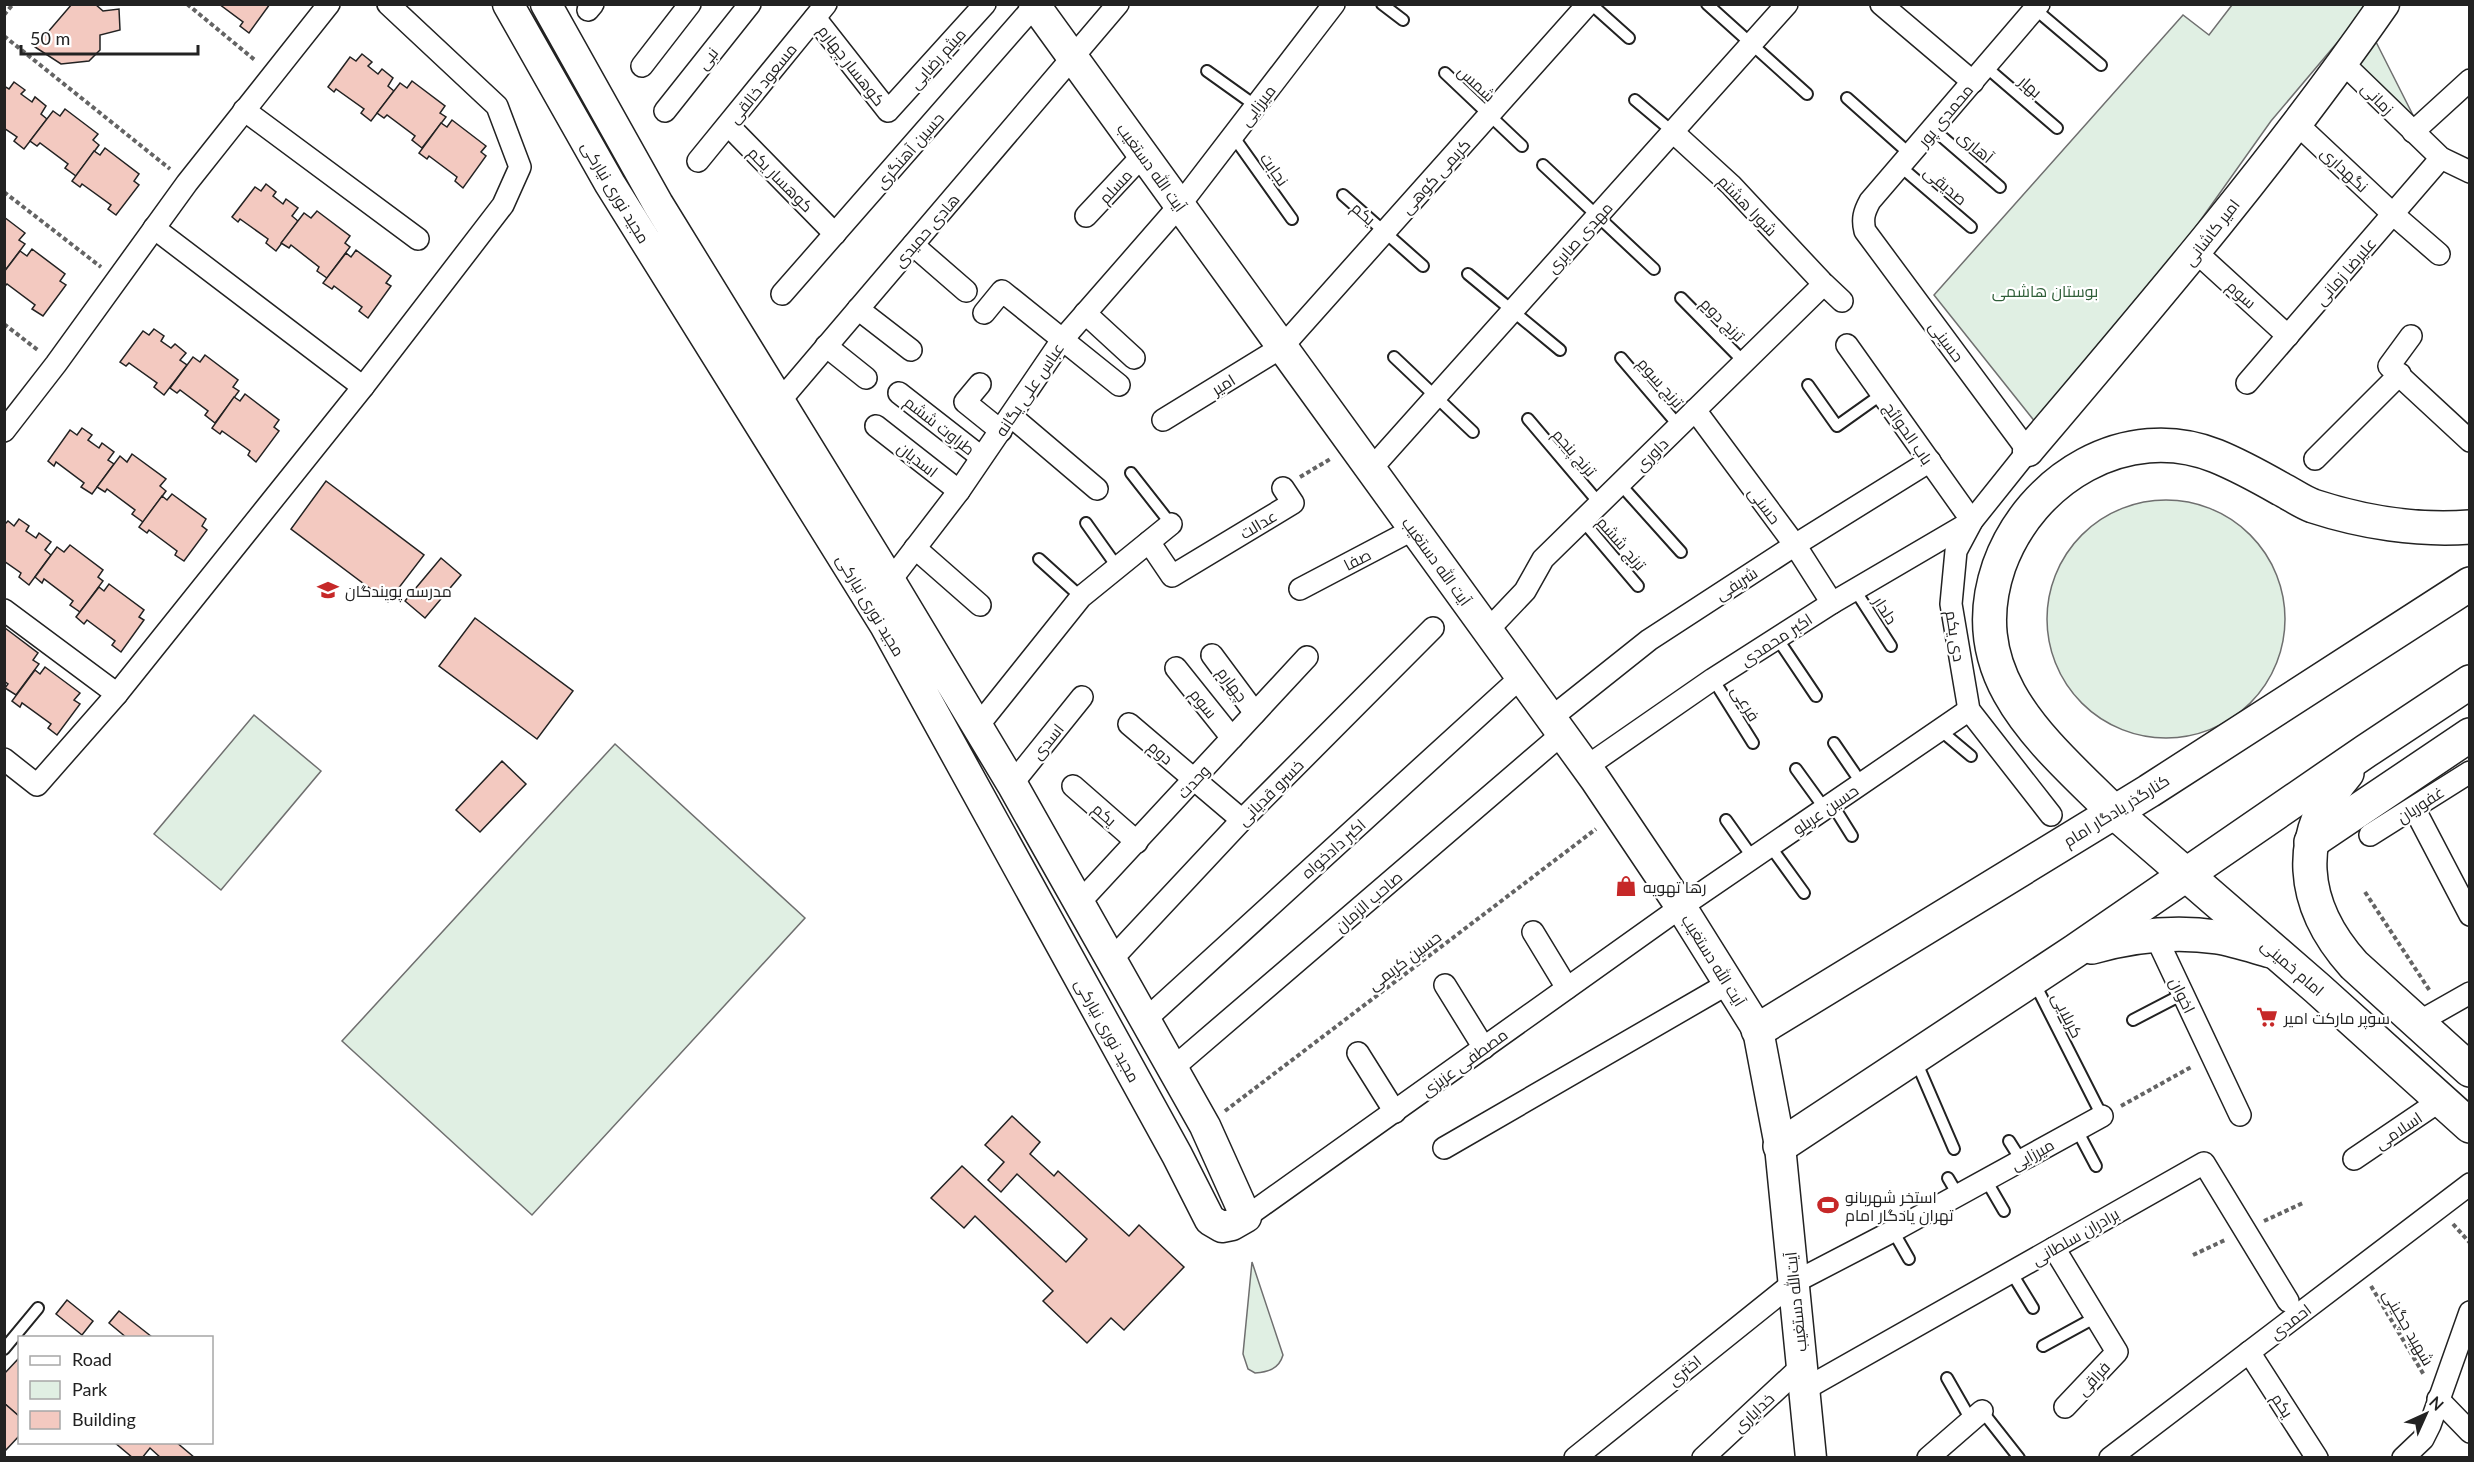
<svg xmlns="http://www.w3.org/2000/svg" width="2474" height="1462" font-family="Lato,Cairo,sans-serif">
  <rect width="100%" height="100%" fill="#fff"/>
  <g fill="#e0efe3" stroke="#6f6f6f" stroke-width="1.5">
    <polygon points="2232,5 2369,5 2271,121 2158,280 2036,423 1934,295 2183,15 2209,35"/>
    <polygon points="2372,34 2420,129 2350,62"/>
    <circle cx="2166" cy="619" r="119"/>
    <polygon points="254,715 321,771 221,890 154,834"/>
    <polygon points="615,744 805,918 532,1215 342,1041"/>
    <path d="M1252,1262L1283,1355C1279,1369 1268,1372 1255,1373L1248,1369L1243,1354Z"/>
  </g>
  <g fill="#f3c9c0" stroke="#222" stroke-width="1.5">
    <polygon points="72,4 95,4 103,11 119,9 120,30 100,35 100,50 89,61 61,64 35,47"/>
    <polygon points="219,4 270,4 249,33 240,26 243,22"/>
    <polygon points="362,54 372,62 368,66 378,74 382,69 393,78 388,86 394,91 371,121 361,113 364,109 336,89 334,92 328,87 350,57 356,61"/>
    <polygon points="412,81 445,106 440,113 446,117 422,148 412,140 415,136 387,115 384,118 377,113 400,83 407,88"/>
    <polygon points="14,82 25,90 21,94 32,102 35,97 46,106 41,114 47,119 24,149 14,141 17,137 4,128 4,86 9,89"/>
    <polygon points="65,109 98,134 93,140 99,145 76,176 65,168 68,164 40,143 37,146 30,141 53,111 60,116"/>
    <polygon points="452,120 486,146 481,152 486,156 463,188 455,181 457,177 429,156 427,159 419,153 441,123 447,127"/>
    <polygon points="105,148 139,174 134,181 139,185 116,215 108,209 111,205 82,184 80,187 72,181 94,151 100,155"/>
    <polygon points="266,184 276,192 273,196 283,204 286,199 298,208 292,216 298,221 276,251 266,243 268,239 240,219 238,222 232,217 255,187 261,191"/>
    <polygon points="317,211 350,236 345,243 350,247 327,278 317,271 319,267 291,245 289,248 281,243 304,213 311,218"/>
    <polygon points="4,217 25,233 19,240 25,244 4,272"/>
    <polygon points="32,249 65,274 60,281 66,285 43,316 32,309 35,305 7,284 4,287 4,272 20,251 27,256"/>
    <polygon points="356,250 391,276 386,283 391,286 368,318 359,311 362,307 334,286 332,289 323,283 346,253 351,257"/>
    <polygon points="154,329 164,336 161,341 171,348 175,344 186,353 180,360 187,365 164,395 154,387 157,383 129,363 126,366 120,362 143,331 149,335"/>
    <polygon points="205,355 238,380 233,387 239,391 215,423 205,415 208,411 180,390 177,393 170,388 193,357 200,362"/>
    <polygon points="245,394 279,420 274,427 279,431 256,462 248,455 250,451 222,431 220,434 212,428 234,397 240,401"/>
    <polygon points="82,428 92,435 88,440 99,448 102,443 114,452 108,460 114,464 92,494 81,487 84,483 56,462 54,466 48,461 70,430 77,435"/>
    <polygon points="132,454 166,479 160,486 166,491 143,522 132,514 135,510 107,489 105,492 97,487 120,456 127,462"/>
    <polygon points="326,481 424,555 388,602 291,529"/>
    <polygon points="172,494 206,519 202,526 207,530 184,561 175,555 177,551 149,530 147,533 139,527 162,496 167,500"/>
    <polygon points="19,519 29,526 26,531 36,538 39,533 51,542 45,550 51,555 29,585 19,577 21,573 4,561 4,525 8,521 14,526"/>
    <polygon points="70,545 103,570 98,577 103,581 80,612 70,605 73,601 44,579 42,583 35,577 57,547 64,552"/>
    <polygon points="441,558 461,575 425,618 405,601"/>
    <polygon points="109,584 144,610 139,617 144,620 121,652 112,645 115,641 87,620 84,624 76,617 99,587 104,591"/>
    <polygon points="475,618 573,691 537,739 439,666"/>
    <polygon points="5,628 38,653 33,660 39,664 16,695 5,688 8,684 4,681"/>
    <polygon points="45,667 80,693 74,700 80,704 57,735 48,728 51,724 22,703 20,707 12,701 35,670 40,674"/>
    <polygon points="502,761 526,784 480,832 456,810"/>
    <polygon points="1012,1116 1040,1142 1030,1154 1054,1176 1058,1171 1129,1236 1139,1225 1184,1267 1124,1330 1111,1318 1087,1343 1043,1301 1053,1291 975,1216 964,1228 931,1198 962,1166 1066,1262 1087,1239 1017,1174 1001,1192 988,1180 1004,1162 985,1145"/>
    <polygon points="67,1300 93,1321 82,1335 56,1314"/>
    <polygon points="119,1311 152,1337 151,1338 127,1338 109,1323"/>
    <polygon points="20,1357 20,1417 4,1403 4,1374"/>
    <polygon points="4,1403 20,1417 20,1435 4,1452"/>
    <polygon points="114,1442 176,1442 195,1458 161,1458 150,1448 142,1458 133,1458"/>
  </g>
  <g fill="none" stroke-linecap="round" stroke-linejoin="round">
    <defs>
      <g id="lane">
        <polyline points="1382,4 1403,20"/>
        <polyline points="1591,4 1629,38"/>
        <polyline points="1707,4 1807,94"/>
        <polyline points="2035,9 2101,65"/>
        <polyline points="1986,67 2057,128"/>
        <polyline points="1207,71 1256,106"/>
        <polyline points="1445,73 1522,146"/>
        <polyline points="1847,98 1911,155"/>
        <polyline points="1635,100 1673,132"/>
        <polyline points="1933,129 2000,187"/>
        <polyline points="1233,136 1292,219"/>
        <polyline points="1543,165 1654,269"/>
        <polyline points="1901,167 1971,227"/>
        <polyline points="1343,195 1423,266"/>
        <polyline points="1468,274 1560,350"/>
        <polyline points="1681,298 1744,362"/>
        <polyline points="1394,357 1473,432"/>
        <polyline points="1621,358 1679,426"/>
        <polyline points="1808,385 1837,426 1882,394"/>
        <polyline points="1528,419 1600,504"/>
        <polyline points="1131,473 1171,524"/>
        <polyline points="1620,484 1681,552"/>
        <polyline points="1583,521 1638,586"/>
        <polyline points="1086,523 1118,568"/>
        <polyline points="1039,559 1081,597"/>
        <polyline points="1855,590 1891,646"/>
        <polyline points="1777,638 1816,696"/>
        <polyline points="1713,679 1753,743"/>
        <polyline points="1940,730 1971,756"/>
        <polyline points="1834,743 1862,784"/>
        <polyline points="1796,769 1825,809"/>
        <polyline points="1832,804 1852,836"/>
        <polyline points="1726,820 1753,858"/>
        <polyline points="1770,846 1804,893"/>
        <polyline points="2034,982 2102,1116"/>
        <polyline points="2133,1020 2183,994"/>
        <polyline points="1916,1061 1954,1149"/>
        <polyline points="2077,1130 2096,1166"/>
        <polyline points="2009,1141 2021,1160"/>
        <polyline points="1948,1178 1958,1195"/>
        <polyline points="1986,1180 2004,1211"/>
        <polyline points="1893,1231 1909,1259"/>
        <polyline points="2011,1272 2033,1308"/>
        <polyline points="2043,1346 2096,1317"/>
        <polyline points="4,1349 38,1308"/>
        <polyline points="1947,1378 1971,1420"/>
        <polyline points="1982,1411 2019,1458"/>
      </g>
      <g id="street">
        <polyline points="1881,4 1973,82"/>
        <path d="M2039,4L1870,201C1864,212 1862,219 1865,231L2028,451L1972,521L1956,551L1951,604L1969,710L2051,815"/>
        <polyline points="588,10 593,4"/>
        <polyline points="815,18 888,111 985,4"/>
        <polyline points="2343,63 2441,158 2470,172"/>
        <polyline points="642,66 690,4"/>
        <polyline points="244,110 418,239"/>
        <polyline points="665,111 750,4"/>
        <polyline points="2296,123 2394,215 2439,254"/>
        <polyline points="728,125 835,234"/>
        <polyline points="1673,132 1731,185 1821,281"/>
        <polyline points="2413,132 2470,80"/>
        <polyline points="698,161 826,4"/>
        <polyline points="1086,216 1143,155"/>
        <polyline points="154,228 363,387"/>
        <polyline points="913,245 966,291"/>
        <polyline points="2196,252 2288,336"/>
        <polyline points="782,294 1036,4"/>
        <polyline points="858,309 911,350"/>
        <polyline points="984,313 1002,291 1119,385"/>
        <polyline points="1085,313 1134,358"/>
        <polyline points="2411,336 2389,366 2470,441"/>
        <polyline points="826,346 866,378"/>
        <polyline points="2247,383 2441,158"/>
        <polyline points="980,384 965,402 1001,431"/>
        <polyline points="899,393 981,457"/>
        <polyline points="779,402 1118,4"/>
        <polyline points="1695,410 1795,545 1832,603"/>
        <polyline points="1011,416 1097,489"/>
        <polyline points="1163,420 1282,347 1588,4"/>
        <polyline points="876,426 959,491"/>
        <polyline points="4,431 56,364 187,183 329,4"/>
        <polyline points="2315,459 2400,374"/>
        <polyline points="1371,469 1787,4"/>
        <polyline points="1149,542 1172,576 1293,503 1283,488"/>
        <polyline points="915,548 980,605"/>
        <polyline points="890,581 959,491 1062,340 1179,206 1334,4"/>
        <polyline points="1300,589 1414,529"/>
        <polyline points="4,610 117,694"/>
        <polyline points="1487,631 1525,591 1543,559 1824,284 1842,301"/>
        <polyline points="1212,655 1255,713"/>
        <polyline points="1176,668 1232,738"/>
        <polyline points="1551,718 1649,640 1795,545 1930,461"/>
        <polyline points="1129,724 1242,820"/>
        <polyline points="977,727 1081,597 1171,524"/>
        <polyline points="4,759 37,785 117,694 363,387 503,205 520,167 497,106 388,4"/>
        <polyline points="1586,767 1713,679 1832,603 1972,521 1847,345"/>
        <polyline points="1012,784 1082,697"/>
        <polyline points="1073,786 1137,842"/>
        <polyline points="2414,808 2470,915"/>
        <polyline points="2370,835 2470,772"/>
        <polyline points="1078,904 1307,657"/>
        <polyline points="1533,932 1567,988"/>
        <polyline points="2155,935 2240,1115"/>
        <polyline points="1111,960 1242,820 1433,628"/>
        <polyline points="1445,985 1484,1048"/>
        <polyline points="1145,1020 1521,677"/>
        <polyline points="2417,1023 2470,993"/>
        <polyline points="1358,1053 1395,1112"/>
        <polyline points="1173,1068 1562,734"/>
        <polyline points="1444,1148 1729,983"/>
        <polyline points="2354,1159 2441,1100"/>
        <polyline points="1246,1217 1681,907 1969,710"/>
        <polyline points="2054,1248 2117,1352 2065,1407"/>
        <polyline points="2249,1352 2317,1458"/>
        <polyline points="1805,1389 2204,1163 2288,1301"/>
        <polyline points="2438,1399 2470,1432"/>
        <polyline points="1575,1458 1793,1283 1893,1231 2102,1116"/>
        <polyline points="1703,1458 1802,1366"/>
        <polyline points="1928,1458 1982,1411"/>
        <polyline points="2110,1458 2470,1184"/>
        <polyline points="2403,1458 2423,1439 2430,1425 2470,1312"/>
      </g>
      <g id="secondary">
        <polyline points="508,4 610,184 885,625 1177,1155 1210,1220 1222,1227 1232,1225 1246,1217 1205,1126 1012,784 890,581 658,204 546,4"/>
        <polyline points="1034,4 1595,779 1681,907 1758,1030 1780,1146 1811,1458"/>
        <path d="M2028,451C2151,306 2275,161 2384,4"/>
      </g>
      <g id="primary">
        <path d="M2347,773C2293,836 2300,905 2354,965L2470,1070"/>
        <polyline points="2114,812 2317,988 2470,1126"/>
        <path d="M2092,947C2131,936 2176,931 2217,937C2235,940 2253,946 2271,951"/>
        <polyline points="1758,1030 2149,791 2470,584"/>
        <polyline points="1780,1146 2075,951 2366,751 2470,682"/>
      </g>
      <g id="highway">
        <path d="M2114,812C2044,742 1961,677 1999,566C2030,479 2126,420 2216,456C2238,465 2260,477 2281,489C2291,494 2302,502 2313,506C2362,522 2418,531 2470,527"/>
        <polyline points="2311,842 2470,735"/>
      </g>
    </defs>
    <use href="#lane" stroke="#222" stroke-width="14"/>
    <use href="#street" stroke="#222" stroke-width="24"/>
    <use href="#secondary" stroke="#222" stroke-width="33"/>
    <use href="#primary" stroke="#222" stroke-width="36"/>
    <use href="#highway" stroke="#222" stroke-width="36"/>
    <g stroke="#646464" stroke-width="4" stroke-dasharray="4.5 3" stroke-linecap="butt">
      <polyline points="187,4 256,61"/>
      <polyline points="4,15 13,4"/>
      <polyline points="4,36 170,169"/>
      <polyline points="4,192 101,267"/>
      <polyline points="4,324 39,351"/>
      <polyline points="1300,477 1332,458"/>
      <polyline points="2365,892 2430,991"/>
      <polyline points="2121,1106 2193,1066"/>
      <polyline points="1225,1111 1596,829"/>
      <polyline points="2264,1221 2303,1203"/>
      <polyline points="2453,1224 2470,1243"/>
      <polyline points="2193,1255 2225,1240"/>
      <polyline points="2371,1286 2424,1375"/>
    </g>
    <use href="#lane" stroke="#fff" stroke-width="10"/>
    <use href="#street" stroke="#fff" stroke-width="21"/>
    <use href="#secondary" stroke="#fff" stroke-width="30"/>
    <use href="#primary" stroke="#fff" stroke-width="33"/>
    <use href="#highway" stroke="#fff" stroke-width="33"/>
  </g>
  <defs>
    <symbol id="school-bare" viewBox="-9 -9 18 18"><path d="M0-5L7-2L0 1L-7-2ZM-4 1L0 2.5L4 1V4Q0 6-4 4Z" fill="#c62828" stroke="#fff" stroke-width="2.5" paint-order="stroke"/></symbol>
    <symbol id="shop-bare" viewBox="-9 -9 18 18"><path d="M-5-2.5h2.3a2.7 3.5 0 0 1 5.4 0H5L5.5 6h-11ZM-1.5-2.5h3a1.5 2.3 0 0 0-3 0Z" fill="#c62828" stroke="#fff" stroke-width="2.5" paint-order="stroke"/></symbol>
    <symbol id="supermarket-bare" viewBox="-9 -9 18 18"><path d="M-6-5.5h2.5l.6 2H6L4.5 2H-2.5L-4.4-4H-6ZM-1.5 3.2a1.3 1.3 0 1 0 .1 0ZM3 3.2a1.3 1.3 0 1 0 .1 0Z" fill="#c62828" stroke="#fff" stroke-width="2.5" paint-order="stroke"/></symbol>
    <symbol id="stadium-bare" viewBox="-9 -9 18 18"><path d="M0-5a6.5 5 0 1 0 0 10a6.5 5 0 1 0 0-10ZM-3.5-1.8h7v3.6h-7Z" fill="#c62828" stroke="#fff" stroke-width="2.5" paint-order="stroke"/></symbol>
  </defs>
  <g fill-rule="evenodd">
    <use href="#school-bare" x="313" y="575" width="30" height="30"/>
    <use href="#shop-bare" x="1611" y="871" width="30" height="30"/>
    <use href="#supermarket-bare" x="2252" y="1002" width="30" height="30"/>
    <use href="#stadium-bare" x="1813" y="1190" width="30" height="30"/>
  </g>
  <g text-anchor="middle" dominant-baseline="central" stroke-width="4.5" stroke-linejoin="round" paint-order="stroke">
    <g font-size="16" fill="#222" stroke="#fff">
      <text transform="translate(707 58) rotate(-52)">نبی</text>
      <text transform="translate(937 58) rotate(-48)">میثم رضایی</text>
      <text transform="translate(852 65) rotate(52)">کوهسار چهارم</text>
      <text transform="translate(762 83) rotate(-51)">مسعود خالقی</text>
      <text transform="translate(1477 83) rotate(43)">شمس</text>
      <text transform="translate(2031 86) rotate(41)">بهار</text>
      <text transform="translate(2378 98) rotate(45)">زمانی</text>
      <text transform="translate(1257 105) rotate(-52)">میرزایی</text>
      <text transform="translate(1945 115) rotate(-50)">محمدی پور</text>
      <text transform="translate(1976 146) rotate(40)">آهاری</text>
      <text transform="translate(909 150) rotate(-49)">حسین آهنگری</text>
      <text transform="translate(1152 167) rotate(54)">آیت الله دستغیب</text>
      <text transform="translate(1275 169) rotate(55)">نجابت</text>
      <text transform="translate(2345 169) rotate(43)">نگهداری</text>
      <text transform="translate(1435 176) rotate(-48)">کریمی کوهی</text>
      <text transform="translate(781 179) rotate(45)">کوهسار یکم</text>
      <text transform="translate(1946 185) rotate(40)">صدیقی</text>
      <text transform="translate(1115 186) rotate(-47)">مسلم</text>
      <text transform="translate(616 192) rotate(59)">مجید نوری نیارکی</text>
      <text transform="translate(1748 205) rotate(46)">شورا هشتم</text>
      <text transform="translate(1364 213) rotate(41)">یکم</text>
      <text transform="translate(926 230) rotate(-49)">هادی حمیدی</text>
      <text transform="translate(2211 232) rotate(-52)">امیر کاشانی</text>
      <text transform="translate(1579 237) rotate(-48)">مهدی صابری</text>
      <text transform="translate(2345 271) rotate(-49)">علیرضا زمانی</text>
      <text transform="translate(2242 294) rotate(42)">سوم</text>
      <text transform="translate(1723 319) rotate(45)">ترنج دوم</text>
      <text transform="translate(1947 341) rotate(53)">حسینی</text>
      <text transform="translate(1661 382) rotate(49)">ترنج سوم</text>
      <text transform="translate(1223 384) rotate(-32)">امیر</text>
      <text transform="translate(1029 389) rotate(-56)">عباس علی یگانه</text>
      <text transform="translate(940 425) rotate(38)">طراوت ششم</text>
      <text transform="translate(1909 433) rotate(55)">باب الحوائج</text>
      <text transform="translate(1575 452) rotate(49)">ترنج پنجم</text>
      <text transform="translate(1651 454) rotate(-45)">داوری</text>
      <text transform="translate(918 459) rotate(38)">اسدیان</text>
      <text transform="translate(1765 505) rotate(53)">حسنی</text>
      <text transform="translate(1258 524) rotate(-31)">عدالت</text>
      <text transform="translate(1622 543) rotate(49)">ترنج ششم</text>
      <text transform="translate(1357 559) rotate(-27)">صفا</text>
      <text transform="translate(1437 561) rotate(54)">آیت الله دستغیب</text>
      <text transform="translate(1736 583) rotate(-33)">شریفی</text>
      <text transform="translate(871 605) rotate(59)">مجید نوری نیارکی</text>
      <text transform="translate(1886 610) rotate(57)">دلدار</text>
      <text transform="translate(1956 636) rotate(81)">دی یکم</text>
      <text transform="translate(1776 639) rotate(-33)">اکبر محمدی</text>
      <text transform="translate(1233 684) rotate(53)">چهارم</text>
      <text transform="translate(1204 703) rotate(51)">سوم</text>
      <text transform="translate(1746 703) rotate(58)">فرعی</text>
      <text transform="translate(1047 741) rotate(-51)">اسدی</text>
      <text transform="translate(1161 752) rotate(41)">دوم</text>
      <text transform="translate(1193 781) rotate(-47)">وحدت</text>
      <text transform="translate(1270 792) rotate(-45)">خسرو قدیانی</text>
      <text transform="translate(2420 804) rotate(-33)">غفوریان</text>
      <text transform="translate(1825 809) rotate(-34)">حسین عربلو</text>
      <text transform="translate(2116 810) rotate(-32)">کنارگذر یادگار امام</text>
      <text transform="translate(1105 814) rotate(41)">یکم</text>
      <text transform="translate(1333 848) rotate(-42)">اکبر دادخواه</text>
      <text transform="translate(1368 901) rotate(-41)">صاحب الزمان</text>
      <text transform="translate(1404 960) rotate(-37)">حسین کریمی</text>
      <text transform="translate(1714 960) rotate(58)">آیت الله دستغیب</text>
      <text transform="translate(2293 967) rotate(41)">امام خمینی</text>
      <text transform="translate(2183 995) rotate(64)">اخوان</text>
      <text transform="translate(2068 1015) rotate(63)">کربلایی</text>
      <text transform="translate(1108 1030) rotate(61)">مجید نوری نیارکی</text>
      <text transform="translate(1464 1062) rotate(-36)">مصطفی عزیزی</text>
      <text transform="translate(2398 1130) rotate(-34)">اسلامی</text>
      <text transform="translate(2032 1154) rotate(-29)">میرزایی</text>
      <text transform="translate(2075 1236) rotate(-30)">برادران سلطانی</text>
      <text transform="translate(1795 1302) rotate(-96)">آیت‌الله دستغیب</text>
      <text transform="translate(2290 1321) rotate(-37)">احمدی</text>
      <text transform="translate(2409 1327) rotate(60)">شهید چگینی</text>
      <text transform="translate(1684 1370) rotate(-39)">اختری</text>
      <text transform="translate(2093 1378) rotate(-47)">فراقی</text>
      <text transform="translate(2283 1405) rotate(57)">یکم</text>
      <text transform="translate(1753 1412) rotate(-43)">خدایاری</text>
    </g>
    <g font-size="16" fill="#2f5e38" stroke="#fff">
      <text x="2045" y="290">بوستان هاشمی</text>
    </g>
    <g font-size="16" fill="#222" stroke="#fff" text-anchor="start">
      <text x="345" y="590">مدرسه پویندگان</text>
      <text x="1643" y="886">رها تهویه</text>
      <text x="2284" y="1017">سوپر مارکت امیر</text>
      <text x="1845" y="1196">استخر شهربانو<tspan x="1845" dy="18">تهران یادگار امام</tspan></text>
    </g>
  </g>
  <rect width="2474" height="1462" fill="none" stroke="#222222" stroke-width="12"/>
  <rect x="18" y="1336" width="195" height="108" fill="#ffffff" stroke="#a7a7a7" stroke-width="1.5"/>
  <rect x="30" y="1356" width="30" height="9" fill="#ffffff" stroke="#a7a7a7" stroke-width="1.5"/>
  <text x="72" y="1366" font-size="18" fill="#222222">Road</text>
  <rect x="30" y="1381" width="30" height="18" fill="#e0efe3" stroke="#a7a7a7" stroke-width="1.5"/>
  <text x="72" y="1396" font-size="18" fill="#222222">Park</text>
  <rect x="30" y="1411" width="30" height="18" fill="#f3c9c0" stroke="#a7a7a7" stroke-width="1.5"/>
  <text x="72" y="1426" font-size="18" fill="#222222">Building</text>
  <g transform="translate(2426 1414) rotate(45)" stroke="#ffffff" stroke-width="4.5" paint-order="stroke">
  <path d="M0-4.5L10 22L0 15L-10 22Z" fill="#222222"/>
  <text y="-9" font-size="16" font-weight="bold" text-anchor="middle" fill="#222222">N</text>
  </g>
  <path d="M21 45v9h177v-9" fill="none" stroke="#222222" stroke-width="3"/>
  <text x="30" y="45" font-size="18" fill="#222222" stroke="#ffffff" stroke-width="4.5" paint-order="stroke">50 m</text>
</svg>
